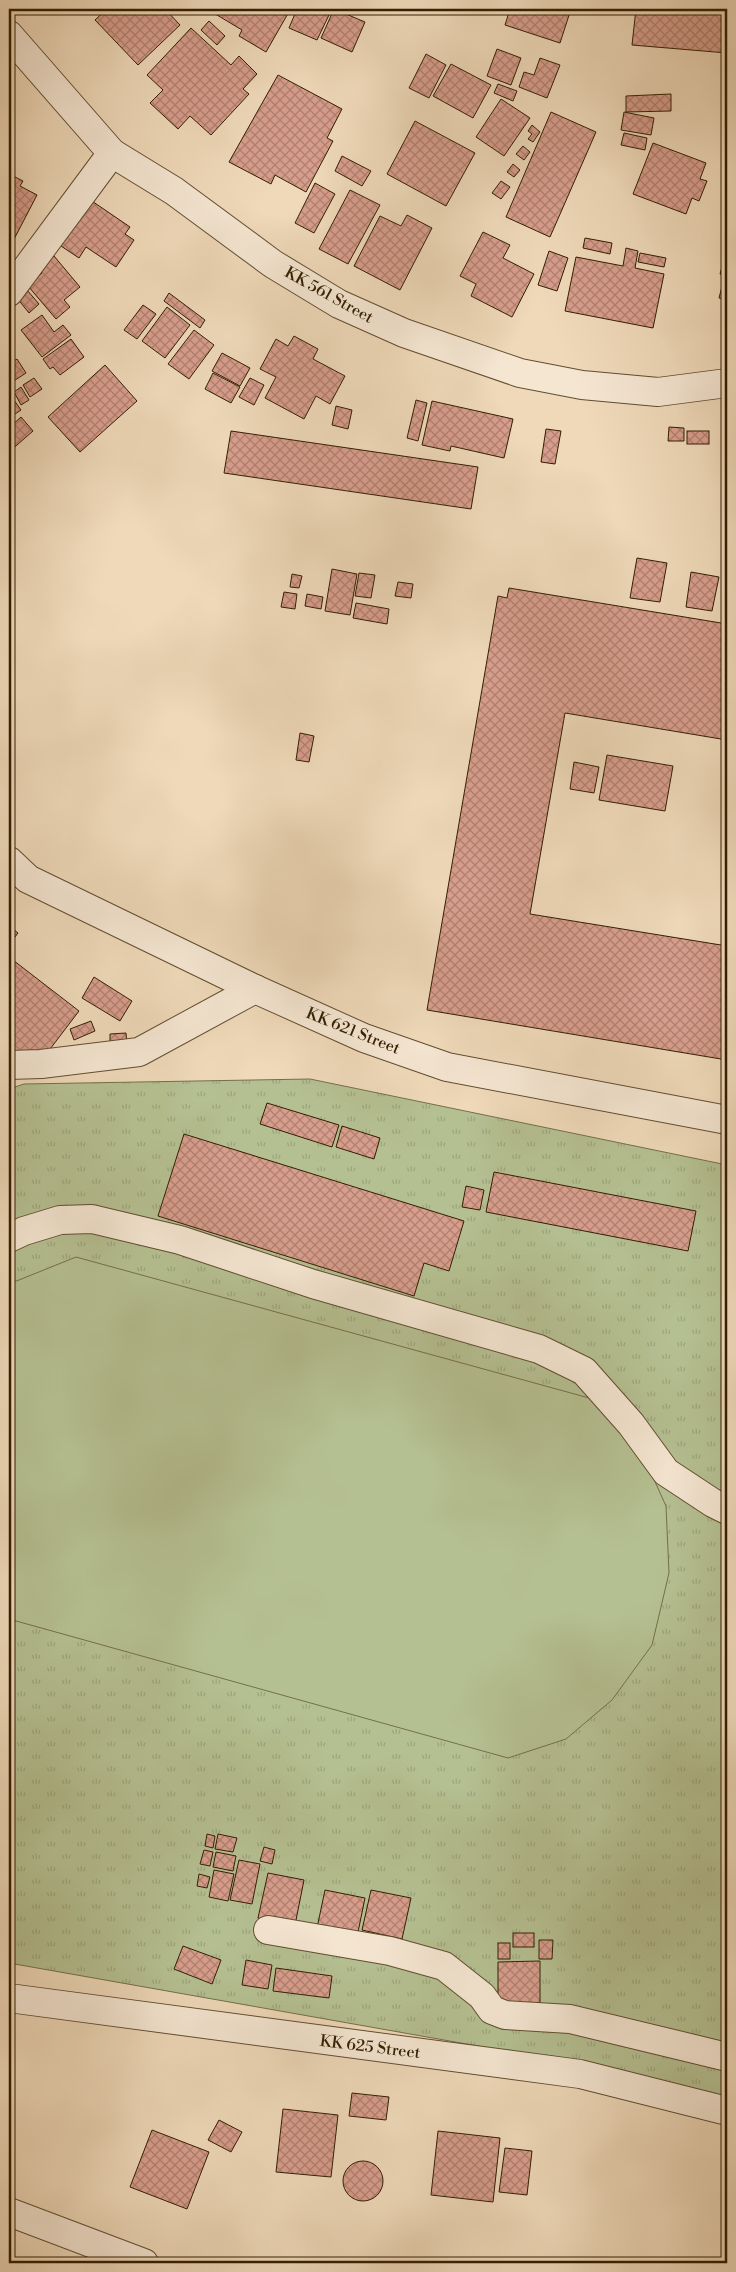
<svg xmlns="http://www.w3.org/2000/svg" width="736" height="2272" font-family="'Libre Bodoni',serif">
  <defs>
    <pattern id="grass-tufts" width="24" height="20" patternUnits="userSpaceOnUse" patternTransform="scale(1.25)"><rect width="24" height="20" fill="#b5c092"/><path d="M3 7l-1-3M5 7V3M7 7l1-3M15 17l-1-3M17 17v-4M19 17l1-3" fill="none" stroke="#9ca57c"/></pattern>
    <pattern id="building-cross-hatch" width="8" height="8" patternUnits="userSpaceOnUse" patternTransform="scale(1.25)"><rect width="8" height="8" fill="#d89e8d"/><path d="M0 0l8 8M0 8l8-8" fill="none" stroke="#b08071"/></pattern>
  </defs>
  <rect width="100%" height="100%" fill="#efd9b9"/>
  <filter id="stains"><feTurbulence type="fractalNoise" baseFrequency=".004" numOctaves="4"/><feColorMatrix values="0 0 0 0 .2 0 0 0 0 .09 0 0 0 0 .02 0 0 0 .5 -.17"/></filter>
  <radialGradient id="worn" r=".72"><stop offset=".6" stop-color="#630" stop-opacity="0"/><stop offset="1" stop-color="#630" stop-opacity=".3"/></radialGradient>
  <polygon fill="url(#grass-tufts)" stroke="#746f4a" points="310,1079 727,1165 727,2101 557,2060 9,1963 9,1089 24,1084"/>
  <polygon fill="#b5c092" stroke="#746f4a" points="76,1257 600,1401 641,1451 666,1506 669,1573 652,1645 612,1700 566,1739 508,1758 9,1619 9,1284"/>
  <g fill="url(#building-cross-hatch)" stroke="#331e02">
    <polygon points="107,9 165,9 180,25 138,65 95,20"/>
    <polygon points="214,9 288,9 290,10 266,52 239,36 242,30 212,12"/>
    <polygon points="297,9 315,9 329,15 317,40 289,28"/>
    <polygon points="334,9 365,22 352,52 321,38"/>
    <polygon points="510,9 571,9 560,43 505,25"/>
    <polygon points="636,9 727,9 727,53 632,45"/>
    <polygon points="209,21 225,36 217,45 201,30"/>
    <polygon points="191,28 231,65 239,56 257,74 243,89 249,94 211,135 190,116 178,129 150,103 163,90 147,75"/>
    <polygon points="497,49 521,58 511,85 487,76"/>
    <polygon points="426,54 446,65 429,98 409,88"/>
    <polygon points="540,58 560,65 547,98 519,87 524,72 534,75"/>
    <polygon points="451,64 491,85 473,118 433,96"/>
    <polygon points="278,75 342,109 327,138 333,141 306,192 275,175 271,184 229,162"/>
    <polygon points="498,84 517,91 513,101 494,93"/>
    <polygon points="671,94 671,111 626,112 626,96"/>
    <polygon points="501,99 530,118 504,156 476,137"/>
    <polygon points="551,112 596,132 550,237 506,217"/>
    <polygon points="624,112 654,118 651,135 621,130"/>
    <polygon points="415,121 475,153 446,206 387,174"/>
    <polygon points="532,125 540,132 533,142 528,139 532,134 528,131"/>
    <polygon points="624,133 647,138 645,150 621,145"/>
    <polygon points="653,143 706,163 700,179 707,181 699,201 692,198 686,214 633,194"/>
    <polygon points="523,146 530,152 524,160 516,154"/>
    <polygon points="342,156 371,171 362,186 335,171"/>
    <polygon points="513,164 520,170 514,177 507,172"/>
    <polygon points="9,174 23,181 20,186 37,195 11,245 9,244"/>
    <polygon points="501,181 510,187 501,199 492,193"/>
    <polygon points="315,183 335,194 314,233 295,223"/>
    <polygon points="350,190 380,205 348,264 319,249"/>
    <polygon points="86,197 130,227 125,234 134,240 116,267 86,247 79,258 55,242"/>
    <polygon points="407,215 432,228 400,290 354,266 380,216 401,226"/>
    <polygon points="483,232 510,245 503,258 534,274 512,317 471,296 476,284 460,276"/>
    <polygon points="585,238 612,243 610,254 583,248"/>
    <polygon points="626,248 638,251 635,268 664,274 653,328 565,311 576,257 623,266"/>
    <polygon points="727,249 727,300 719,298 725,275 720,274"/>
    <polygon points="549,251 568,258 557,291 538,285"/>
    <polygon points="640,253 666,258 664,267 638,262"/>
    <polygon points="54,256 80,287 64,300 70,307 56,319 28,286 42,273 39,269"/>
    <polygon points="27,290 39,304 29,313 17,298"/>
    <polygon points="169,293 205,320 200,328 164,301"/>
    <polygon points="143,305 156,314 137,339 124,330"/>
    <polygon points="167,307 190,325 165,358 142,341"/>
    <polygon points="42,315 54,332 63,325 71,335 42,357 21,330"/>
    <polygon points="194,330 214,345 189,379 168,364"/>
    <polygon points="294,336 318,349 313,359 345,376 330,404 316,396 304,419 265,398 276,377 260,369 276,339 288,346"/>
    <polygon points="71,339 84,357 60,375 53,367 50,369 43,359"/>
    <polygon points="222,353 250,368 240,386 212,371"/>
    <polygon points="17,359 26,373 9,384 9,364"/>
    <polygon points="105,365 137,401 80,452 48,417"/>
    <polygon points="213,373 240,387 231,403 205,389"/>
    <polygon points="34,378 42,389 30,397 23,385"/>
    <polygon points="250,378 264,385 254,405 239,397"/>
    <polygon points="21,387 29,400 21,405 14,392"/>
    <polygon points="14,400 21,410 9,418 9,403"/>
    <polygon points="416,400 427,403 418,441 407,438"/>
    <polygon points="432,401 513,419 504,458 451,446 450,451 422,445"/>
    <polygon points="336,406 352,410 348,429 332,425"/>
    <polygon points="21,417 33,431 9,452 9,428"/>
    <polygon points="669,427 684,428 684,441 668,441"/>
    <polygon points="546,429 561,431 555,464 541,462"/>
    <polygon points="231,431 478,467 471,509 224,473"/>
    <rect x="687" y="431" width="22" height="13"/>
    <polygon points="637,558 667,563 660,602 630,598"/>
    <polygon points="332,569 357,574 350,615 325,611"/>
    <polygon points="691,572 719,577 712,611 686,607"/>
    <polygon points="359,573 375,575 371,598 355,596"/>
    <polygon points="292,574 302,576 299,588 290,587"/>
    <polygon points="398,582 413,584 411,598 395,596"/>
    <polygon points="509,588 727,624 727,740 565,713 530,914 727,946 727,1060 427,1010 498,596 507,598"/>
    <polygon points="284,592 297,594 295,609 281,607"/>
    <polygon points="307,594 323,597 321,609 305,606"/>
    <polygon points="356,603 389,609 387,624 353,618"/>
    <polygon points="300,733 314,736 309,762 296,760"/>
    <polygon points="607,755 673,766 665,811 599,800"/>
    <polygon points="574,762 599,767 594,793 570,789"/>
    <polygon points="9,926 18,933 9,945"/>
    <polygon points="9,957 79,1011 44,1057 9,1054"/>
    <polygon points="94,977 132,1001 120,1021 82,998"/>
    <polygon points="91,1021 95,1031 74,1040 70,1029"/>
    <polygon points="126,1033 127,1044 110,1045 110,1034"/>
    <polygon points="267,1103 339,1125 332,1147 260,1124"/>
    <polygon points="342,1126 380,1138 374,1159 336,1147"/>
    <polygon points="184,1134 464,1221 449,1271 424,1263 414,1296 158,1216"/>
    <polygon points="494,1172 696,1211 688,1251 486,1212"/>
    <polygon points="466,1186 484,1190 480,1210 462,1207"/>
    <polygon points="207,1834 215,1836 213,1848 205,1846"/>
    <polygon points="218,1834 237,1838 233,1852 215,1849"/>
    <polygon points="264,1847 275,1850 272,1864 260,1861"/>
    <polygon points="204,1850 213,1852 210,1866 200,1864"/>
    <polygon points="216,1852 236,1856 233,1871 213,1867"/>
    <polygon points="239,1860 260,1864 252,1904 230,1900"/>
    <polygon points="214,1870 234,1874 228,1901 209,1897"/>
    <polygon points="268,1873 304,1880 295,1925 258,1918"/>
    <polygon points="199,1874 210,1877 207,1888 197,1886"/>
    <polygon points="325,1890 365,1898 357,1937 317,1928"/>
    <polygon points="371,1890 411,1898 402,1939 362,1930"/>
    <rect x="513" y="1933" width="21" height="14"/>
    <polygon points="539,1940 553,1940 552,1959 539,1959"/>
    <rect x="498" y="1943" width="12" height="16"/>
    <polygon points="183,1946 221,1960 212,1984 174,1969"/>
    <polygon points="246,1960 272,1965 268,1989 242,1985"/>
    <polygon points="540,1961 540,2004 498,2004 498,1962"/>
    <polygon points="276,1968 332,1976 329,1998 273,1991"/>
    <polygon points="352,2093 389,2097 386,2120 349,2116"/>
    <polygon points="283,2109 338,2115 331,2177 276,2172"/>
    <polygon points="219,2120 242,2132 231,2152 208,2140"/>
    <polygon points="152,2130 209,2152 187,2209 130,2187"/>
    <polygon points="438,2131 500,2138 493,2202 431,2195"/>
    <polygon points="505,2148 532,2151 527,2195 499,2192"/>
    <circle cx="363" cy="2181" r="20"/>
    <polygon points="727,2236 727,2263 721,2263"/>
  </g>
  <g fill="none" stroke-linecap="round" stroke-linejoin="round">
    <defs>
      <g id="minor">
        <polyline points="9,35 112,153 174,191 273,264 339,304 404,333 520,373 582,385 658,392 727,383"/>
        <polyline points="9,292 112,153"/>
        <polyline points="9,861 28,879 255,989 364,1038 447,1067 727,1120"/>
        <polyline points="9,1065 41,1064 139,1052 255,989"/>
        <polyline points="9,1238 24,1231 60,1220 92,1219 180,1240 313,1284 539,1349 584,1371 631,1424 666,1472 713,1503 727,1510"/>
        <polyline points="268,1930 390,1951 444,1966 482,1996 492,2010 505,2015 570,2019 727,2057"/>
        <polyline points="9,1998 580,2074 727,2111"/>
        <polyline points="9,2212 144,2263"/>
      </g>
    </defs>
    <use href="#minor" stroke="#624d30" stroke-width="30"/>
    <use href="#minor" stroke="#f5e6d2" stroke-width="28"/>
  </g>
  <g text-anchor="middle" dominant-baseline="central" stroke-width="4" stroke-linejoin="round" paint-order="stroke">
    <g font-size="16" fill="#331e02" stroke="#f5e6d2">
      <text transform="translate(329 295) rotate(29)">KK 561 Street</text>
      <text transform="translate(353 1031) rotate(22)">KK 621 Street</text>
      <text transform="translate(370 2047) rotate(7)">KK 625 Street</text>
    </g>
  </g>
  <rect width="736" height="2272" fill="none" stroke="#efd9b9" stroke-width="30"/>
  <rect x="10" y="10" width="716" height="2252" fill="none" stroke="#331e02" stroke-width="2.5"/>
  <rect x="15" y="15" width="706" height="2242" fill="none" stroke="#331e02"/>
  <rect width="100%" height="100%" filter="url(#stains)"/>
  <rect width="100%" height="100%" fill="url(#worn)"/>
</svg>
